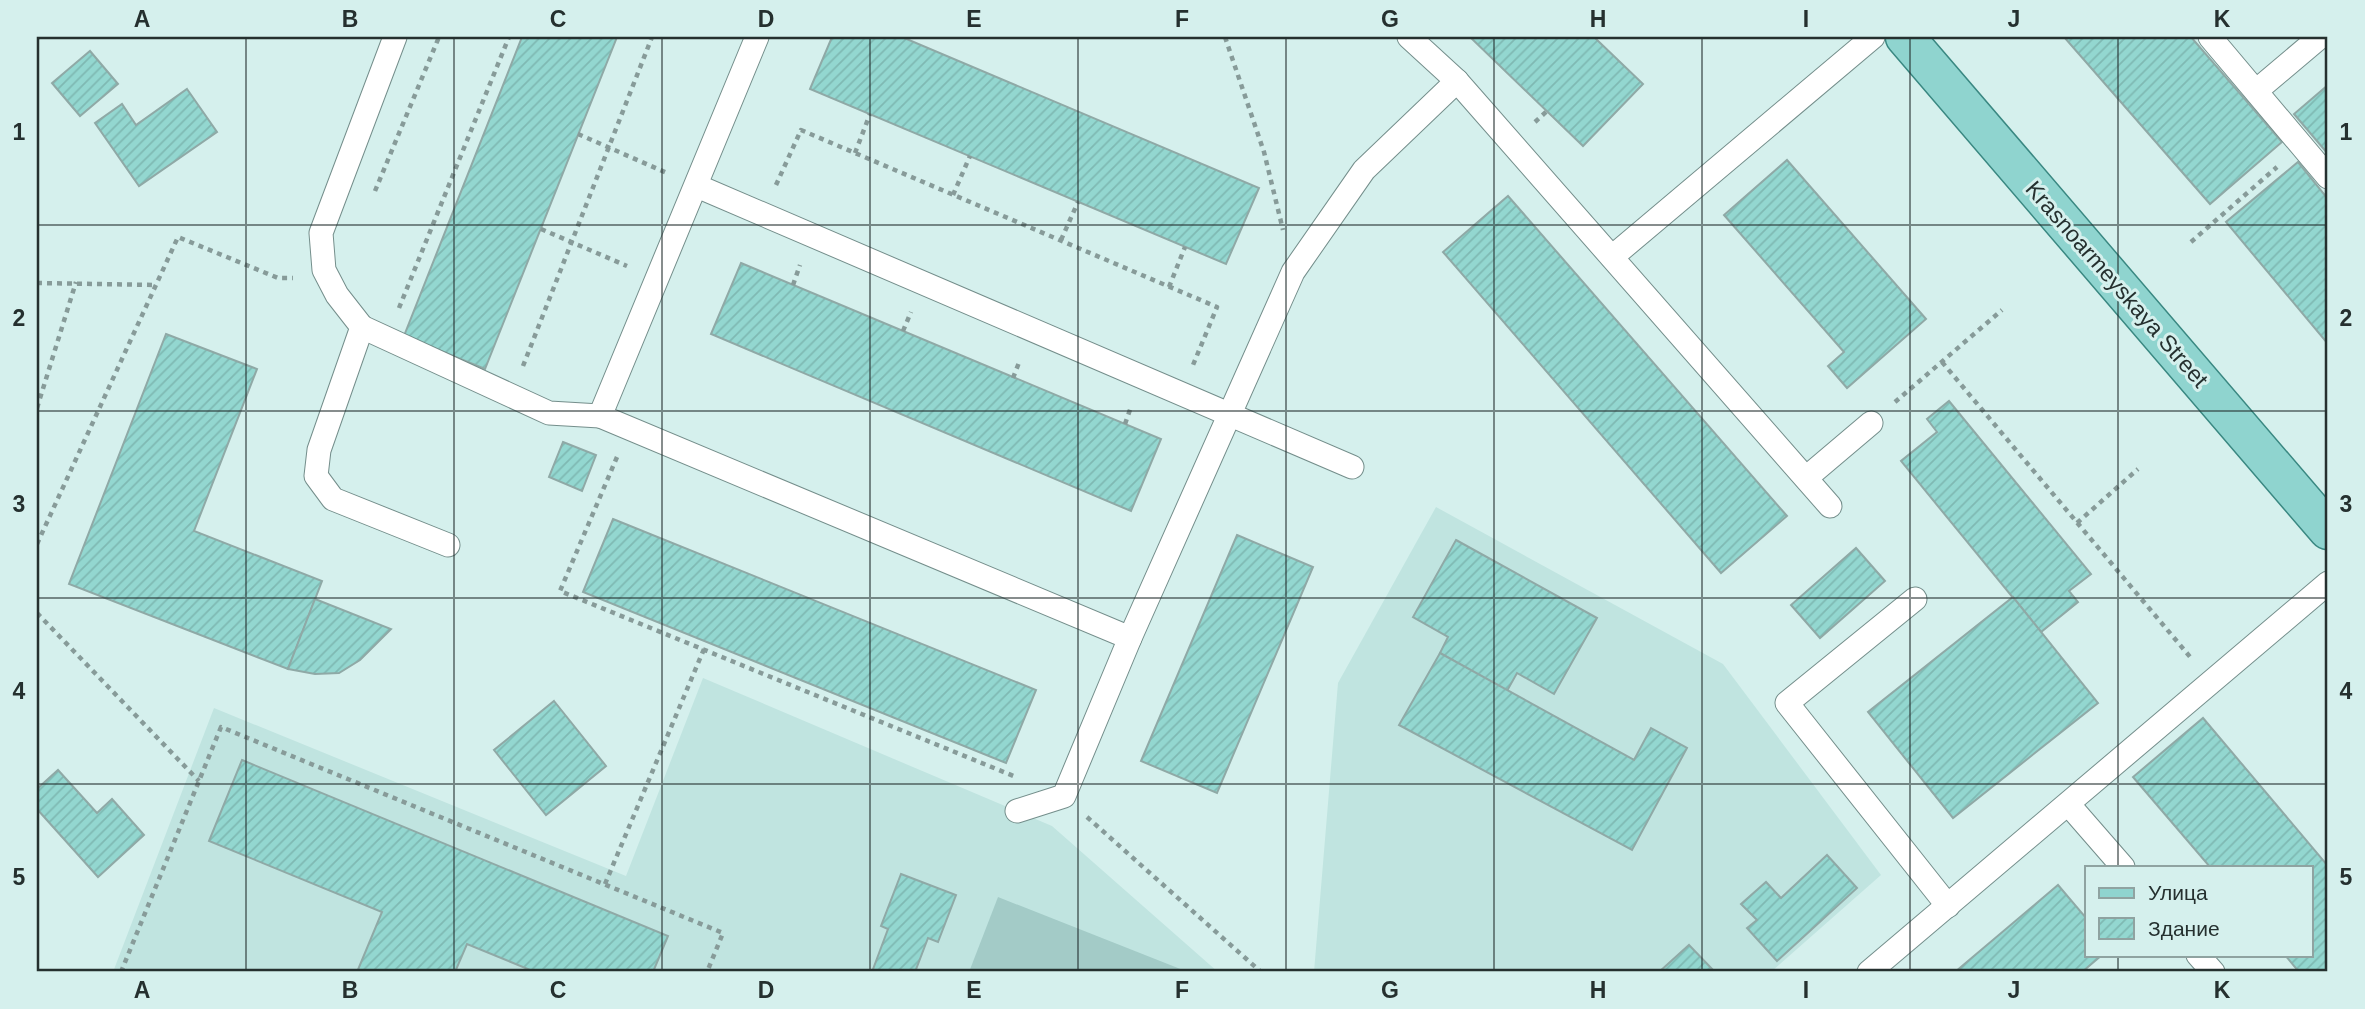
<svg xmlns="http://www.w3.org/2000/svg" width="2365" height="1009" font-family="Arial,sans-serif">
  <defs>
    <pattern id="building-hatch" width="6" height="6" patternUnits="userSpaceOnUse" patternTransform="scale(1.75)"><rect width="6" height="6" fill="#93d7d0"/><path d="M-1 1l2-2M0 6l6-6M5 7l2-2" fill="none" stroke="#7fb9b3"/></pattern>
  </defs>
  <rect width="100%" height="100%" fill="#d5f0ed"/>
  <g fill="#c0e4e0">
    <polygon points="1436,507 1723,664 1881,875 1771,972 1314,972 1338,683"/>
    <polygon points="703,678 1052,826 1218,972 113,972 214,708 626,876"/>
  </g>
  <polygon fill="#a3cbc7" points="998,897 1188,972 969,972"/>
  <g fill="url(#building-hatch)" stroke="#8fa9a6" stroke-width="2">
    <polygon points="522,37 617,37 485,369 404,336"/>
    <polygon points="832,37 902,37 1259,188 1226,264 810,89"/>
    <polygon points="1470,37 1594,37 1643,84 1583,146"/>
    <polygon points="2064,37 2191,37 2282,142 2210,204"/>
    <polygon points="90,51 118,84 80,116 52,83"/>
    <polygon points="2328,85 2328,154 2294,114"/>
    <polygon points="187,89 217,132 139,186 95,123 122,104 136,125"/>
    <polygon points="1787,160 1926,319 1847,388 1828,366 1844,352 1724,215"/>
    <polygon points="2298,162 2328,199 2328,344 2226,222"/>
    <polygon points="1508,196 1787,516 1721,573 1443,252"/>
    <polygon points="741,263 1161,439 1131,511 711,334"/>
    <polygon points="166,334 257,369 194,531 322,581 288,669 69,584"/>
    <polygon points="1949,401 2091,574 2069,591 2078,602 2041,632 1901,461 1937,432 1927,419"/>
    <polygon points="563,442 596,455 582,491 549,477"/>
    <polygon points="613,519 1036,690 1006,763 583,592"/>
    <polygon points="1237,535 1313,567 1217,793 1141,761"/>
    <polygon points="1456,540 1597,618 1554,694 1517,673 1507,691 1440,653 1448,637 1413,617"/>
    <polygon points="1856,548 1885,581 1820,638 1791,605"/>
    <polygon points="2013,597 2098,703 1953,818 1868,712"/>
    <polygon points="315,599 391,629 360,660 339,673 315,674 288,669"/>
    <polygon points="1440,653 1634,760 1651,728 1687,748 1632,850 1399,725"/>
    <polygon points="554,701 606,766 546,815 494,750"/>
    <polygon points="2203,718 2328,866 2328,972 2299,972 2285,955 2311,955 2311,867 2210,867 2133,777"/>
    <polygon points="242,760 668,936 653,972 535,972 467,944 455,972 357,972 382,912 209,841"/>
    <polygon points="58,770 97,813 112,799 144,835 98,877 37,809 37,789"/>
    <polygon points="1827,855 1857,888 1777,961 1747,928 1757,920 1741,904 1766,882 1781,898"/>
    <polygon points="901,874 956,895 938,942 928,938 915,972 872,972 888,929 881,926"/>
    <polygon points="2058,885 2087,919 2087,955 2102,955 2082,972 1955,972"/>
    <polygon points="1689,945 1715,972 1659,972"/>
  </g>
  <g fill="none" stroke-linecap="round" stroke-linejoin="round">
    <defs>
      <g id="lane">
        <polyline points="395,37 321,233 324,270 337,295 362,327 319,450 316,476 333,499 448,545"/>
        <polyline points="757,37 600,416 1130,638"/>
        <polyline points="1409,37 1457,81 1830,506"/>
        <polyline points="2210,37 2328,177"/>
        <polyline points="2256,91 2320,37"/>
        <polyline points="697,186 1352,467"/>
        <polyline points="1612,257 1873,37"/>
        <polyline points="362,327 549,413 600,416"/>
        <polyline points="1806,478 1871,423"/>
        <polyline points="1915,599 1787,703 1948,906"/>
        <polyline points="2069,805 2123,867"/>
        <polyline points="1017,811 1064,796 1130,638 1293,272 1364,170 1457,81"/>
        <polyline points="2198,955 2213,972"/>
        <polyline points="1869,972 2328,583"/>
      </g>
      <polyline id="primary" points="1905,37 2328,530"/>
    </defs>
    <use href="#lane" stroke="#748e8b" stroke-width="25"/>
    <use href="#primary" stroke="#3a8882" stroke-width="41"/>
    <g stroke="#879b99" stroke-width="4.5" stroke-dasharray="5 5" stroke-linecap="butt">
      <polyline points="1225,37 1264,152 1283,230"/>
      <polyline points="37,39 38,37"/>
      <polyline points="1535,122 1547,111"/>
      <polyline points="578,134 667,173"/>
      <polyline points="855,153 870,114"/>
      <polyline points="776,185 801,130 1217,307 1193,365"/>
      <polyline points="375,191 439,37"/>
      <polyline points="953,195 970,156"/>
      <polyline points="541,229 627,266"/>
      <polyline points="1061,240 1078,202"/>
      <polyline points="2191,242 2277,167"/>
      <polyline points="37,283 156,285"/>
      <polyline points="793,285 800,265"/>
      <polyline points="1169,287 1185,247"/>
      <polyline points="399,308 509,37"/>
      <polyline points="903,331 911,312"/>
      <polyline points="1942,362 2191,658"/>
      <polyline points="523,366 652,37"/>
      <polyline points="1013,378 1020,360"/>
      <polyline points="1895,402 2002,310"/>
      <polyline points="37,408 76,282"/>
      <polyline points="1125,424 1131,407"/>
      <polyline points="617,457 560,591 1016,777"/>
      <polyline points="2077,523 2138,469"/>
      <polyline points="37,544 178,237 278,278 293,278"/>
      <polyline points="37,613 199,781"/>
      <polyline points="1087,817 1261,972"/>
      <polyline points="605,884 704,649"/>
      <polyline points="121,972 221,727 723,933 707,972"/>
    </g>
    <use href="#lane" stroke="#fff" stroke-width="23"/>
    <use href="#primary" stroke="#8fd4cf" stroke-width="38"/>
  </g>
  <path fill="none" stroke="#25302f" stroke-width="2" stroke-opacity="0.55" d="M246,37V972M454,37V972M662,37V972M870,37V972M1078,37V972M1286,37V972M1494,37V972M1702,37V972M1910,37V972M2118,37V867M37,225H2328M37,411H2328M37,598H2328M37,784H2328M2118,955V972"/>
  <g text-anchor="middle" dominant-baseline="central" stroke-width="6" stroke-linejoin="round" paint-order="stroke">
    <g font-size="23" fill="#25302f" stroke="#d5f0ed">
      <text transform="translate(2117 284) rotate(49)">Krasnoarmeyskaya Street</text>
    </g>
  </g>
  <rect width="2365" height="1009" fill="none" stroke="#d5f0ed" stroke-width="77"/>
  <rect x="2085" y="866" width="228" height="91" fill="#d5f0ed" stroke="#8fa3a1" stroke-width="2"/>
  <rect x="2099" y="888" width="35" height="10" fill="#8fd4cf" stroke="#8fa3a1" stroke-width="2"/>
  <text x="2148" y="900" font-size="21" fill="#25302f">Улица</text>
  <rect x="2099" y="918" width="35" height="21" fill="url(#building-hatch)" stroke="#8fa3a1" stroke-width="2"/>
  <text x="2148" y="936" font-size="21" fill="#25302f">Здание</text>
  <rect x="38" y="38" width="2288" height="932" fill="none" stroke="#25302f" stroke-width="2.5"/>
  <g font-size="23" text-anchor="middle" font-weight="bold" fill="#25302f">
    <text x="142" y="27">A</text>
    <text x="350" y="27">B</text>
    <text x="558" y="27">C</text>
    <text x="766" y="27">D</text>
    <text x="974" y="27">E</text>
    <text x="1182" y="27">F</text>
    <text x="1390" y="27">G</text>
    <text x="1598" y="27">H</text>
    <text x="1806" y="27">I</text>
    <text x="2014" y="27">J</text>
    <text x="2222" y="27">K</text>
    <text x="19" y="140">1</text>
    <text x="2346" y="140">1</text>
    <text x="19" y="326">2</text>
    <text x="2346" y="326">2</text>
    <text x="19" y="512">3</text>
    <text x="2346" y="512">3</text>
    <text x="19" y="699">4</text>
    <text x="2346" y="699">4</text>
    <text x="19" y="885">5</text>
    <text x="2346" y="885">5</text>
    <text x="142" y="998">A</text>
    <text x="350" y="998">B</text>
    <text x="558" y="998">C</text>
    <text x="766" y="998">D</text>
    <text x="974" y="998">E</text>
    <text x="1182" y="998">F</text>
    <text x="1390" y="998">G</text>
    <text x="1598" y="998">H</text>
    <text x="1806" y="998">I</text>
    <text x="2014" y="998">J</text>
    <text x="2222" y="998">K</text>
  </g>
</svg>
